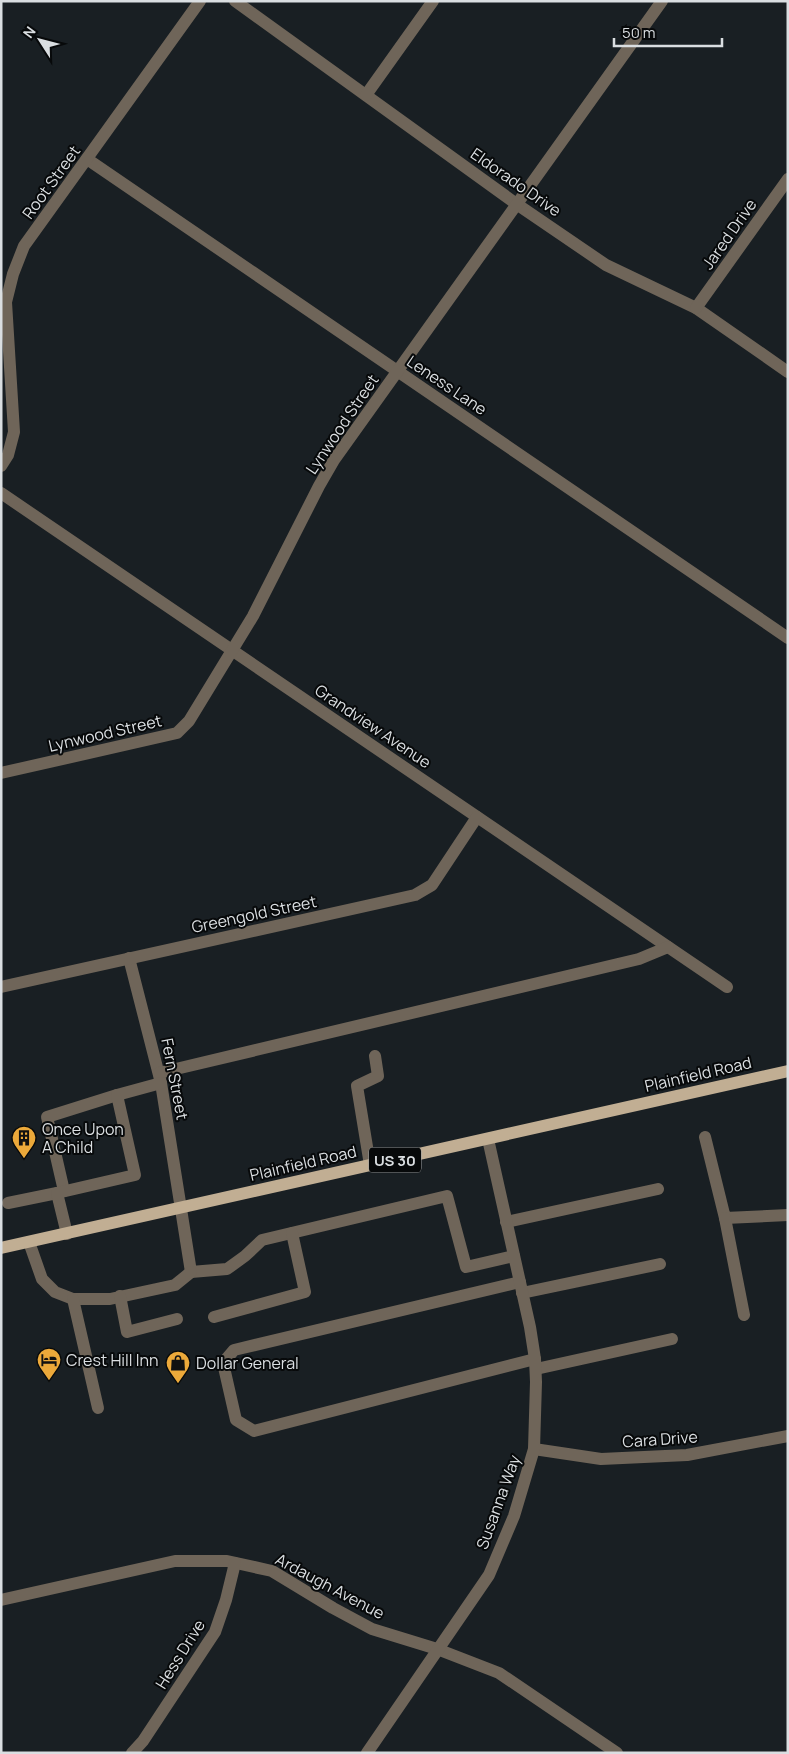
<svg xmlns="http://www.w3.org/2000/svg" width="789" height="1754" font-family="Manrope,sans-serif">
  <rect width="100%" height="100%" fill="#191f23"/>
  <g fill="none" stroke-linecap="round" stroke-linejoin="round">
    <g stroke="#6f6559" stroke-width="12">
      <polyline points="235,1 518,205 606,265 696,308 788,372"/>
      <polyline points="366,95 433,1"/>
      <polyline points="87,159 788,638"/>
      <polyline points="696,308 788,179"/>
      <polyline points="1,466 8,455 14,432 6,302 13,274 24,246 200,1"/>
      <polyline points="1,493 727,987"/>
      <polyline points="1,773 177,733 189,721 253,616 319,486 334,460 662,1"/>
      <polyline points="129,958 161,1083 191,1272 227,1269 245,1256 262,1240 447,1196 466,1267 514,1256"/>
      <polyline points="1,987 415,895 432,885 477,817"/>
      <polyline points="159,1073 639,959 668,947"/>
      <polyline points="705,1137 725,1218 788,1215"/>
      <polyline points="370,1165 357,1086 378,1076 375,1056"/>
      <polyline points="64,1191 47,1117 117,1095"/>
      <polyline points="8,1203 57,1193"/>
      <polyline points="725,1218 744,1315"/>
      <polyline points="506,1222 658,1189"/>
      <polyline points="67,1234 57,1193 135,1175 117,1095 161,1083"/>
      <polyline points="29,1242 42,1279 55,1292 73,1299 110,1299 175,1285 191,1272"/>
      <polyline points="520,1282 234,1350 223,1363 236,1420 254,1431 535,1359"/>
      <polyline points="522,1293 660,1264"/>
      <polyline points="120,1296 127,1332 177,1319"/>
      <polyline points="73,1299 98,1408"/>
      <polyline points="214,1317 305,1292 292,1233"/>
      <polyline points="536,1369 672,1339"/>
      <polyline points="534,1449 601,1459 687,1455 788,1436"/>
      <polyline points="1,1600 175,1561 227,1561 272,1571 333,1608 372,1629 437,1649 499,1673 617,1753"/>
      <polyline points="132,1753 143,1741 215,1632 226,1600 235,1563"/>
      <polyline points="367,1753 489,1575 514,1516 534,1449 536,1382 535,1359 530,1327 488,1139"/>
    </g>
    <polyline stroke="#c1ae93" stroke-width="12" points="1,1248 788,1071"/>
  </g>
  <defs>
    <symbol id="building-pin" viewBox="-11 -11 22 30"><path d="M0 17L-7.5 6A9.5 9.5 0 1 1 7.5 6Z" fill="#eca93a" stroke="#07090a"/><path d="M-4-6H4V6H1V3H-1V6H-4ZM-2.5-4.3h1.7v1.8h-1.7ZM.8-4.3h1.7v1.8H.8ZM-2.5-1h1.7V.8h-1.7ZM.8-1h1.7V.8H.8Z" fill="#111"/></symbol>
    <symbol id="hotel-pin" viewBox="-11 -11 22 30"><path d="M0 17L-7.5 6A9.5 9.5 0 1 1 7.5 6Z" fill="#eca93a" stroke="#07090a"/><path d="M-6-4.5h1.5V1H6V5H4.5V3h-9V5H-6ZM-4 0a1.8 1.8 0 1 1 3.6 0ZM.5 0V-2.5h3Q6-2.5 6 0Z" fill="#111"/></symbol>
    <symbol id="shop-pin" viewBox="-11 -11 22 30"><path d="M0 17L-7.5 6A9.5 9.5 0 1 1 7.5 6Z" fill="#eca93a" stroke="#07090a"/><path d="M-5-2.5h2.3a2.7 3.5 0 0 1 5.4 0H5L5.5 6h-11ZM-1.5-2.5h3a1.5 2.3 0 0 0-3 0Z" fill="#111"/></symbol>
  </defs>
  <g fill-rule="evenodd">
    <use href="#building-pin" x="10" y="1124" width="28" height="38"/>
    <use href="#hotel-pin" x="35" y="1346" width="28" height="38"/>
    <use href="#shop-pin" x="164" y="1349" width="28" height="38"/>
  </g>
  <g text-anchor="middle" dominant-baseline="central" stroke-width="4" stroke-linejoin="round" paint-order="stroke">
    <rect fill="#07090a" stroke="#9b9ea0" stroke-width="1" x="369" y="1147.5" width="52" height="25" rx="4"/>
    <g font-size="15" font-weight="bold" fill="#dadee1">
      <text x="395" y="1160">US 30</text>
    </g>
    <g font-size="16" fill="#dadee1" stroke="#07090a">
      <text transform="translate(51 182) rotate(-54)">Root Street</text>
      <text transform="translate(516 182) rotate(35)">Eldorado Drive</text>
      <text transform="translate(729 234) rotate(-55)">Jared Drive</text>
      <text transform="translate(447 385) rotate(34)">Leness Lane</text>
      <text transform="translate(342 424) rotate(-56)">Lynwood Street</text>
      <text transform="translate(373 726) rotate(34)">Grandview Avenue</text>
      <text transform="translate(105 733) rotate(-13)">Lynwood Street</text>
      <text transform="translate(254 914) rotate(-12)">Greengold Street</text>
      <text transform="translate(698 1074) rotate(-13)">Plainfield Road</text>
      <text transform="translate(175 1079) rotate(79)">Fern Street</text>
      <text transform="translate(303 1163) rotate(-13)">Plainfield Road</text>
      <text transform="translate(660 1439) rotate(-4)">Cara Drive</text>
      <text transform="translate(498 1502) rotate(-70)">Susanna Way</text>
      <text transform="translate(330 1586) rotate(28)">Ardaugh Avenue</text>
      <text transform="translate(180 1654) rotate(-58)">Hess Drive</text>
    </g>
    <g font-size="16" fill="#dadee1" stroke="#07090a" text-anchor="start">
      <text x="42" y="1129">Once Upon<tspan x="42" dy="18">A Child</tspan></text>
      <text x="66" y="1360">Crest Hill Inn</text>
      <text x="196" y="1363">Dollar General</text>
    </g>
  </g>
  <rect width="789" height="1754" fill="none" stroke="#dadee1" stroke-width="5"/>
  <g transform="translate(40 40) rotate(306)" stroke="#07090a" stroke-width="4" paint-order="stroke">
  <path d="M0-4L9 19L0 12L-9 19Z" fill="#dadee1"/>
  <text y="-8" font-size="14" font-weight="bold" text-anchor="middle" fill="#dadee1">N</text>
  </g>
  <path d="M614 38v8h108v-8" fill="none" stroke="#dadee1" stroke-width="2.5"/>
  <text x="622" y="38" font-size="15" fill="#dadee1" stroke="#07090a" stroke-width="4" paint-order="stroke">50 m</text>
</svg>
